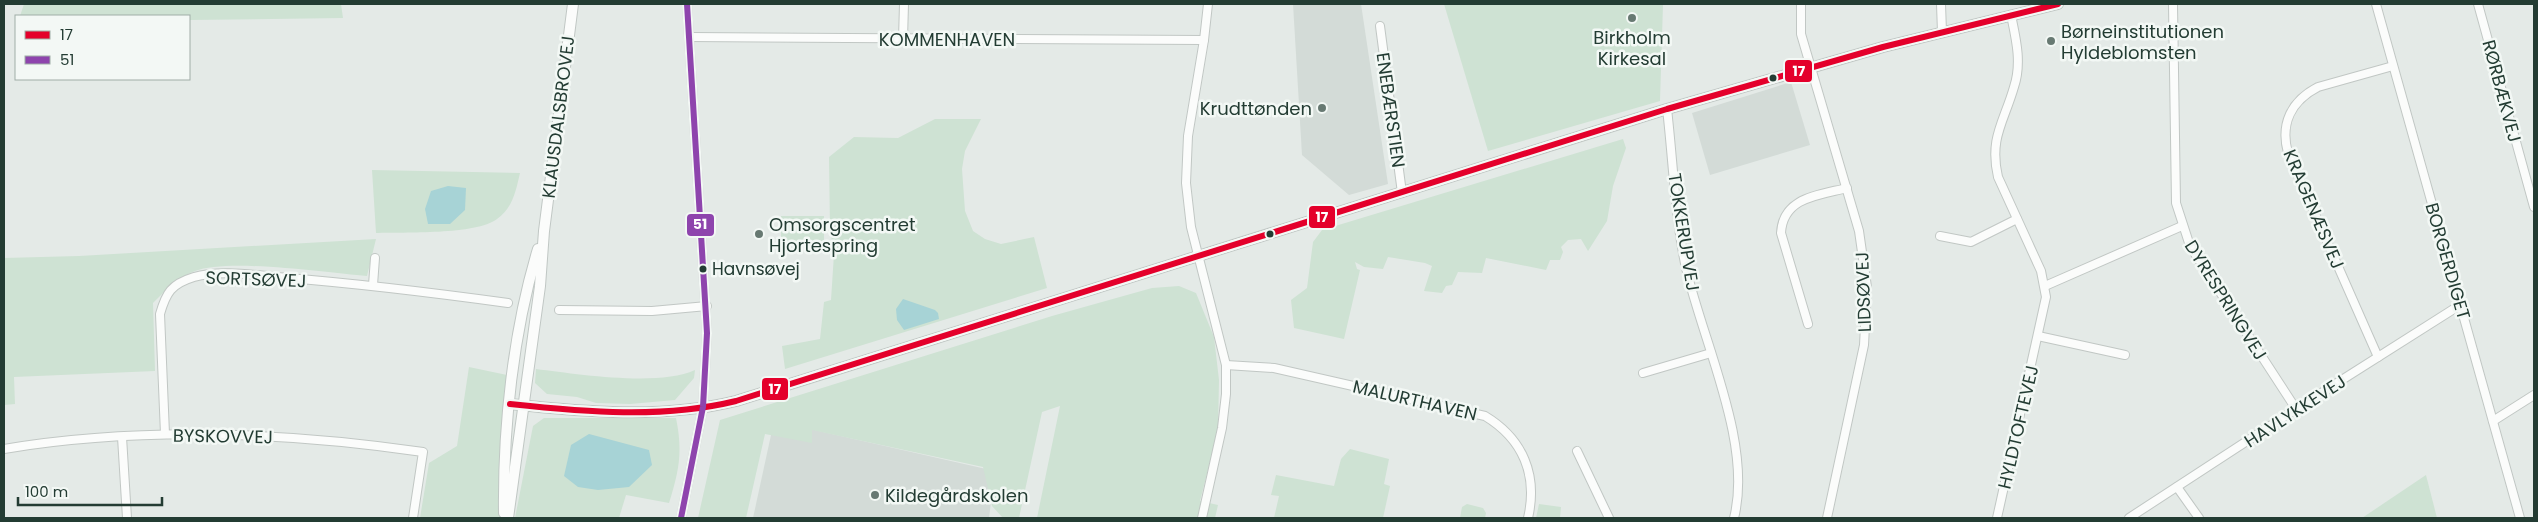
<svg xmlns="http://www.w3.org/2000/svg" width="2538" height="522" font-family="Poppins,sans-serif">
  <rect width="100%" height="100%" fill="#e4eae7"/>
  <g fill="#d3dbd7">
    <polygon points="1293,4 1361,4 1388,184 1349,195 1302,155"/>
    <polygon points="1791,82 1810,145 1710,175 1692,113"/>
    <polygon points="810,429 995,471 989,518 753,518 771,435"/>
  </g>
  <g fill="#cee2d3">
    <polygon points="24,4 341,4 343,18 189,20 189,16 20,16"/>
    <polygon points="1444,4 1663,4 1660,101 1488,151"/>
    <polygon points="935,119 981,119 965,151 962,169 965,211 973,231 985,239 1001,244 1034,237 1047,288 785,369 782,346 820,339 824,302 831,300 834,254 830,229 829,157 854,137 898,138"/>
    <polygon points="1623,139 1626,148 1613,186 1607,221 1588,251 1581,239 1568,240 1561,247 1563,252 1560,260 1550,260 1546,270 1486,258 1482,273 1458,272 1452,285 1446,286 1442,293 1424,291 1432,266 1425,263 1388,257 1383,269 1364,267 1355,262 1357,269 1360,270 1344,339 1294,328 1291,300 1307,288 1313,242 1322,230"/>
    <path d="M372,170L520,173C516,190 513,208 497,219C476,235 404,232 376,233Z"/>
    <polygon points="781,216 824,216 824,245 781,246"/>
    <path d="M376,239L367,276C327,273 229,258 195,271C177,278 166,290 153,303L155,371L14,377L15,404L4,405V258L79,256Z"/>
    <polygon points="1179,286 1196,293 1214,337 1219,380 1218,430 1200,501 1218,505 1215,518 1037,518 1060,406 1042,412 1019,518 1003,518 992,506 983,467 812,430 812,443 765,434 746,518 698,518 720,420 1052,316 1152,288"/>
    <polygon points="469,367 507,375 499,469 500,518 420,518 429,463 457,446"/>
    <path d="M536,369C577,374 658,387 695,370L694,378L675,400L630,404L596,403L577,397L547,394L535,383Z"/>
    <path d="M544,418H676C683,452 679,471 669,503L626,495L619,518H515L533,426Z"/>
    <polygon points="1350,449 1389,459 1384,484 1390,486 1383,518 1274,518 1279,496 1271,495 1276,475 1334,486 1341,459"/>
    <polygon points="2426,475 2437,518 2362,518"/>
    <polygon points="1467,504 1483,508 1486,513 1485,518 1460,518 1462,507"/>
    <polygon points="1539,504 1561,507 1560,518 1536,518"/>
  </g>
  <g fill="#a7d3d6">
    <polygon points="448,186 466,188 465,210 450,224 428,224 425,209 431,191"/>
    <polygon points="903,299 935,310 938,313 939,319 904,330 897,320 896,309"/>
    <polygon points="589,434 649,450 652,465 629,487 598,490 578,487 564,476 571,445"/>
  </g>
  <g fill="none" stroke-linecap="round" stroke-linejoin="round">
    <defs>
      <g id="street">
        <polyline points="1801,4 1801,34 1859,231 1867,287 1864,345 1827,518"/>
        <polyline points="1941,4 1942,32"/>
        <polyline points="2173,4 2176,203 2190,246 2296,409"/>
        <polyline points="2376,4 2520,518"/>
        <polyline points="2478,4 2534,207"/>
        <polyline points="1380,26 1402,193"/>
        <polyline points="689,37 1204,40"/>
        <polyline points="903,39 904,4"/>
        <path d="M1667,109C1673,160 1675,218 1686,268C1703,342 1753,444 1734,518"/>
        <polyline points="1940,236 1971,242 2017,219"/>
        <polyline points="373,285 375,258"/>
        <polyline points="2045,286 2182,226"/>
        <polyline points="559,310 652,311 707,306"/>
        <path d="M1808,324L1781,233C1783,197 1819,195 1847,188"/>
        <polyline points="2038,336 2125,355"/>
        <path d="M2378,357L2288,153C2280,124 2291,101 2318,87L2393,66"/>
        <path d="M1226,365L1274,368L1485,416C1523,439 1538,475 1528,518"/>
        <polyline points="1643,373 1711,353"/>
        <polyline points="2493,421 2534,395"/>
        <path d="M165,434L160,314C166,293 171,284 194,277C222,269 259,276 288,278C362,284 435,293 508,303"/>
        <polyline points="122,437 127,518"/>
        <path d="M4,449C142,426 284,432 423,452L413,518"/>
        <polyline points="1577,451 1609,518"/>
        <polyline points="2177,487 2199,518"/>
        <polyline points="681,518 703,407 707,333 687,4"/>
        <polyline points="1202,518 1222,428 1226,394 1226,365 1191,227 1186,183 1188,136 1204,40 1208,4"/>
        <path d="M1997,518L2046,297L2041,271L1998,177C1989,138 2004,122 2014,87C2022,63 2016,39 2011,15"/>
        <polyline points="2129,518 2296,409 2460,305"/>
      </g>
      <g id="secondary">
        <path d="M510,404C585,412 662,419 736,401L1667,109L1883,47L2058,4"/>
        <path d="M504,513C503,427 513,332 538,249"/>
        <polyline points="508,518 540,286 544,231 573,4"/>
      </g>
    </defs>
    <use href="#street" stroke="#c1c7c4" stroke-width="10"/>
    <use href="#secondary" stroke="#c0c7c4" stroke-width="12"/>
    <use href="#street" stroke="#fbfcfb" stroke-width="8"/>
    <use href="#secondary" stroke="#fbfcfb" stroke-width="10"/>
    <defs>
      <path id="bus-1" d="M510,404C585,412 662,419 736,401L1667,109L1883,47L2058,4"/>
      <polyline id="bus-2" points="681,518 703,407 707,333 687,4"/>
    </defs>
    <use href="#bus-1" stroke="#f3f8f5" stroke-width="10"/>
    <use href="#bus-2" stroke="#f3f8f5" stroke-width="10"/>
    <use href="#bus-1" stroke="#e4002b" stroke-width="6"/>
    <use href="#bus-2" stroke="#8e44ad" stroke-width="6"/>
  </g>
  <g fill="#677972" stroke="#f3f8f5" stroke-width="2">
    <circle cx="1632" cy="18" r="5"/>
    <circle cx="2051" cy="41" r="5"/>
    <circle cx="1322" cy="108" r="5"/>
    <circle cx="759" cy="234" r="5"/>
    <circle cx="875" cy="495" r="5"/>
  </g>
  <g fill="#233c33" stroke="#f3f8f5" stroke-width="2">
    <circle cx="1773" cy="78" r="4.5"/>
    <circle cx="1270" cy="234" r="4.5"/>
    <circle cx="703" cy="269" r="4.5"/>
  </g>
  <g text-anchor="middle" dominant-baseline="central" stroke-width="5" stroke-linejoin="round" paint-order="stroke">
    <g font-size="17" fill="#233c33" stroke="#f3f8f5" text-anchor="start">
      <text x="712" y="269">Havnsøvej</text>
    </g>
    <g font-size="18" fill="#233c33" stroke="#f3f8f5" text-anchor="start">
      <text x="2061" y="31">Børneinstitutionen<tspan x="2061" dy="21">Hyldeblomsten</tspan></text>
      <text x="1632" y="37" text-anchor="middle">Birkholm<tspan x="1632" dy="21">Kirkesal</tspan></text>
      <text x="1312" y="108" text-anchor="end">Krudttønden</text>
      <text x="769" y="224">Omsorgscentret<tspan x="769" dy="21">Hjortespring</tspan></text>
      <text x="885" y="495">Kildegårdskolen</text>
    </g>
    <g font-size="18" fill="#233c33" stroke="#f3f8f5">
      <text x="947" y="39">KOMMENHAVEN</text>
      <text transform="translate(2502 91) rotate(75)">RØRBÆKVEJ</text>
      <text transform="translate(1391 110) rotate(82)">ENEBÆRSTIEN</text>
      <text transform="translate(558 117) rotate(-83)">KLAUSDALSBROVEJ</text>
      <text transform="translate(2314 209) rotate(67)">KRAGENÆSVEJ</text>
      <text transform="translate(1684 232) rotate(81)">TOKKERUPVEJ</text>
      <text transform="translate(2448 261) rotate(74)">BORGERDIGET</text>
      <text transform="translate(256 279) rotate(2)">SORTSØVEJ</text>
      <text transform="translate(1863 292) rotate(-92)">LIDSØVEJ</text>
      <text transform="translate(2226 300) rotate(58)">DYRESPRINGVEJ</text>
      <text transform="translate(1415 400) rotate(13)">MALURTHAVEN</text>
      <text transform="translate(2295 411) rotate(-33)">HAVLYKKEVEJ</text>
      <text transform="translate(2018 427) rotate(-77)">HYLDTOFTEVEJ</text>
      <text transform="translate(223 436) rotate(1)">BYSKOVVEJ</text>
    </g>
  </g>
  <g stroke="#f3f8f5" stroke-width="2">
    <rect x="1784" y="59" width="29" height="24" rx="5" fill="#e4002b"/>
    <rect x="1308" y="205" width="28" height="24" rx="5" fill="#e4002b"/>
    <rect x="686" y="213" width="29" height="24" rx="5" fill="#8e44ad"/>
    <rect x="761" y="377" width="28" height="24" rx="5" fill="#e4002b"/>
  </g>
  <g font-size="14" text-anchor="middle" font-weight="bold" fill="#fff">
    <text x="1799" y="76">17</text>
    <text x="1322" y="222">17</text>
    <text x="700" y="229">51</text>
    <text x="775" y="394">17</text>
  </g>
  <rect width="2538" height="522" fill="none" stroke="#233c33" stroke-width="10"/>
  <rect x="15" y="15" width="175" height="65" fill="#f3f8f5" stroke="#a0ada7"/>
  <rect x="25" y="31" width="25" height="8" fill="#e4002b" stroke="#a0ada7"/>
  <text x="60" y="40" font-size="15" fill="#233c33">17</text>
  <rect x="25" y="56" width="25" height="8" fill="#8e44ad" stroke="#a0ada7"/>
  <text x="60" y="65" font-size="15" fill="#233c33">51</text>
  <path d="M18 497v8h144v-8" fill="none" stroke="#233c33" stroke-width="2.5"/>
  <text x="25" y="497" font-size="15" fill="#233c33" stroke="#f3f8f5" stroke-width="4" paint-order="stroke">100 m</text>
</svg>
